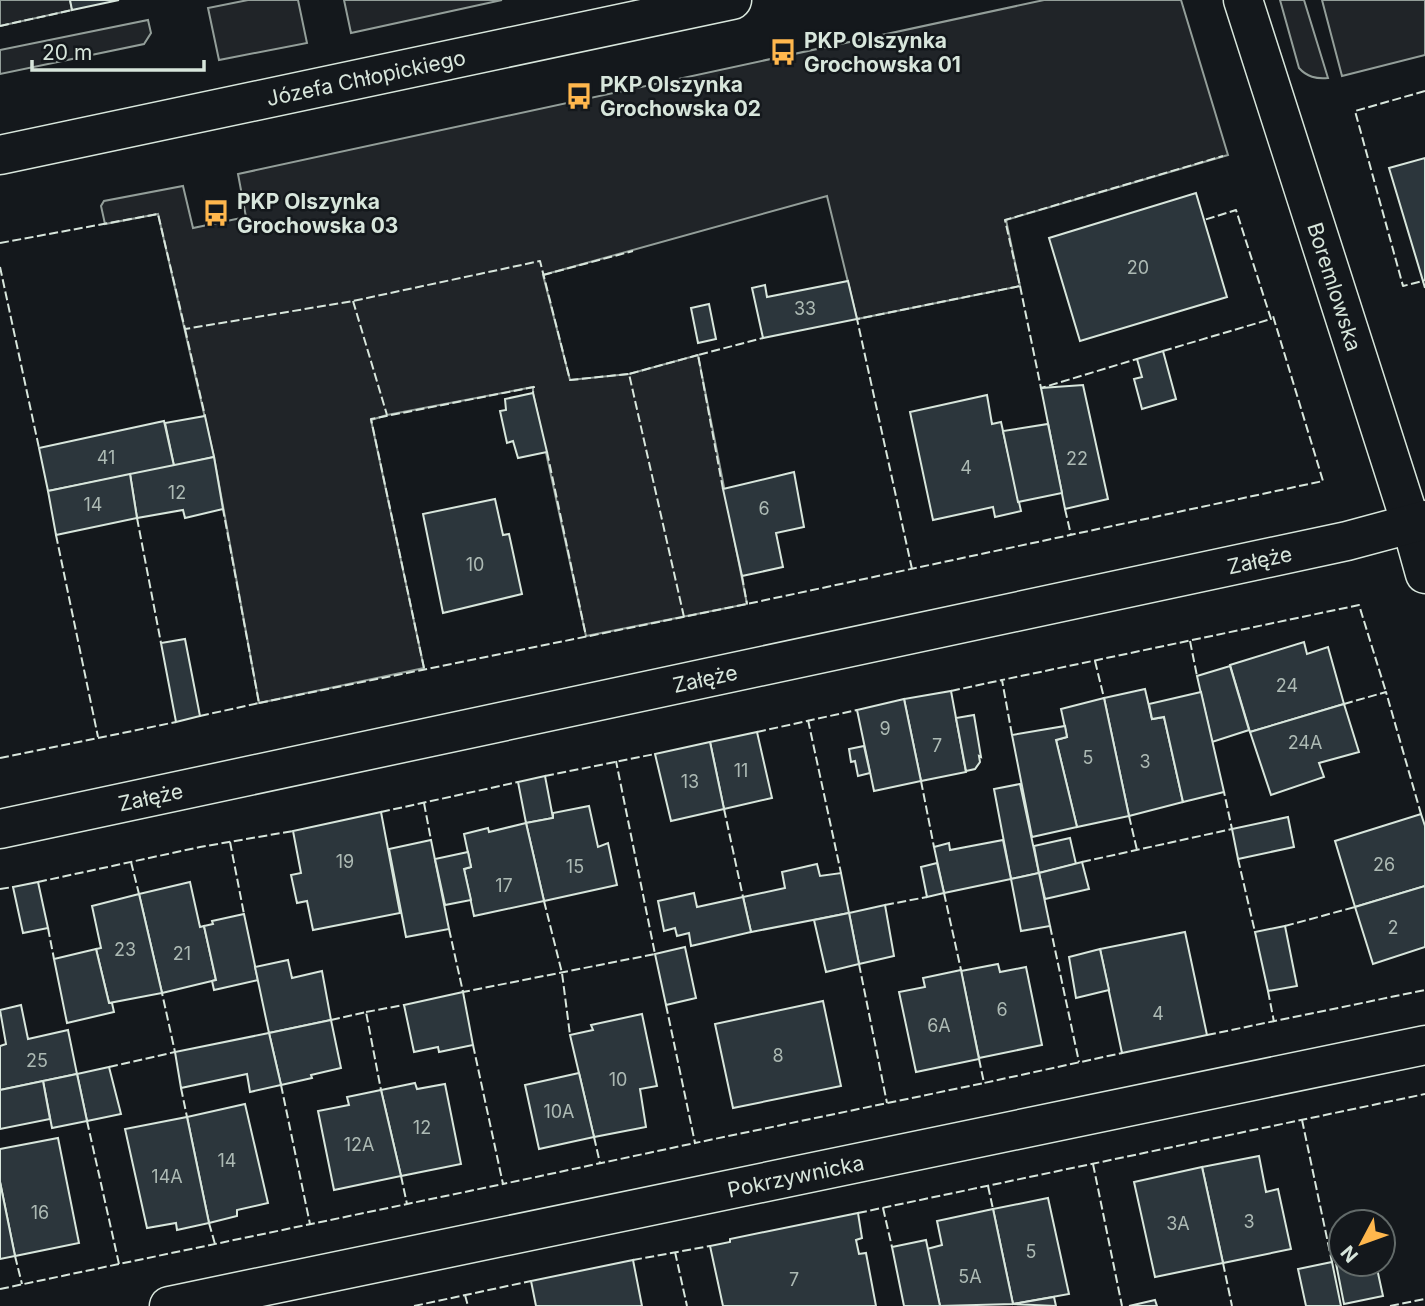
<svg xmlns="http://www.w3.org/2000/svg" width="1425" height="1306" font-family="Inter,sans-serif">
  <rect width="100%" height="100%" fill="#14181c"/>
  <g fill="#202428" stroke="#939e99" stroke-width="2">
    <polygon points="0,0 70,0 72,10 0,26"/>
    <polygon points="248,0 298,0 307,43 219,60 208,8"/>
    <polygon points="344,0 502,0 351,33"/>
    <polygon points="1044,0 1181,0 1228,155 1006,220 1020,286 857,319 827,196 543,275 570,380 629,374 698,355 747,604 586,636 533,393 533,387 387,415 371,420 424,668 259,703 214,457 158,214 105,224 101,206 104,201 183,186 193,228 246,217 238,174"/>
    <path d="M1280,0H1304L1328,78C1316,79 1307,77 1299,68Z"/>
    <polygon points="1322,0 1425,0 1425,55 1342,76"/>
    <polygon points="148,20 151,33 144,44 0,74 0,50"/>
  </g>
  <g fill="#2c363c" stroke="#d8e6dc" stroke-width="2">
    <polygon points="70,0 119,0 72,10"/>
    <polygon points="1425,158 1425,280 1423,281 1389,168"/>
    <polygon points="1196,193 1227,297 1080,341 1049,238"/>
    <polygon points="848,281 857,319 763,338 752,288 765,285 767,297"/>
    <polygon points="709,304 716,339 698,343 691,308"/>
    <polygon points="1163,351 1176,399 1142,409 1134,379 1142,377 1137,359"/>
    <polygon points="1083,385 1108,499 1065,509 1041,388"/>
    <polygon points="533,393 547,452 518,458 513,441 507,443 500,411 506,410 505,399"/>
    <polygon points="987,395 992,424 1001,422 1021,511 995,517 993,507 933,520 910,412"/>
    <polygon points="205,416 214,457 174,466 165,423"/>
    <polygon points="164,421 174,466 48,491 39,448"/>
    <polygon points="1048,424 1062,493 1018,502 1003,431"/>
    <polygon points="214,457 223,509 185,518 183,510 137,518 130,474"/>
    <polygon points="794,472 804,527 776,533 783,567 742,576 723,489"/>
    <polygon points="130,474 137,518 56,535 48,491"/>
    <polygon points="495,499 503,535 509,534 522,594 443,613 423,514"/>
    <polygon points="185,639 200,716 176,722 161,643"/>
    <polygon points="1304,642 1307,654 1328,647 1344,704 1250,732 1230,665"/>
    <polygon points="1230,666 1249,730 1212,742 1197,676"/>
    <polygon points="1145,689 1152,719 1164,717 1183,802 1129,816 1104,698"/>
    <polygon points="951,691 966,772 921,781 904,699"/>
    <polygon points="1201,692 1224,792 1183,802 1164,717 1152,719 1149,704"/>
    <polygon points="1104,698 1129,816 1077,827 1056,740 1067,737 1061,709"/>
    <polygon points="904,699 921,781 874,791 857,710"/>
    <polygon points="1344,704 1359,752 1319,763 1324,777 1271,795 1250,732"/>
    <polygon points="974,715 981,757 979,756 980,762 975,769 966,771 956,718"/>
    <polygon points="1065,726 1067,737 1056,740 1077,827 1032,837 1012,735"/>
    <polygon points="757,732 772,798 724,809 710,742"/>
    <polygon points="710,742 724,809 671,821 655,754"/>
    <polygon points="864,746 870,773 858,776 855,761 851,762 849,749"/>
    <polygon points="545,776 553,818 526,823 518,782"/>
    <polygon points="1020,784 1039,873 1011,879 994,789"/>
    <polygon points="589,806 598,847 608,843 617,885 544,901 526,823 553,818 553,813"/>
    <polygon points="381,812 400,913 313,930 307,901 297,903 291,875 301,873 293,831"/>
    <polygon points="1421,814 1425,826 1425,886 1355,907 1335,841"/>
    <polygon points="1288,817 1294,847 1238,859 1232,829"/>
    <polygon points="526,823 544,901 474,916 464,869 471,867 464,834 488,828 489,832"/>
    <polygon points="1070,838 1076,864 1039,873 1034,846"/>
    <polygon points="431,840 449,929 406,937 389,849"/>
    <polygon points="1003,840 1011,879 944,893 934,847 949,843 950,850"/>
    <polygon points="468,852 471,867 464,869 471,900 445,905 435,859"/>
    <polygon points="1082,862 1089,889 1045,899 1039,873"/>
    <polygon points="937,863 944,893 927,897 921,867"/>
    <polygon points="817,864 820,876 841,873 849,913 751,932 743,897 785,888 782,872"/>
    <polygon points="1039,873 1050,926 1021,931 1011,879"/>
    <polygon points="38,882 48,928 23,933 13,887"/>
    <polygon points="190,882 200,927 204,926 216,980 162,993 139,894"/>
    <polygon points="1425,886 1425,947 1373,964 1355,907"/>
    <polygon points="694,893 697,907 743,897 751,932 691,946 689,933 677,936 675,928 664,931 658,901"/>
    <polygon points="139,894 162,993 109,1003 96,949 101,948 92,906"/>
    <polygon points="885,905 894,956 859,964 849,913"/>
    <polygon points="849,913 859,964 826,972 814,920"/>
    <polygon points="244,914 258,980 214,990 212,981 216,980 204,926 213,924 212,921"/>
    <polygon points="1285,926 1297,986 1268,991 1255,932"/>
    <polygon points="1185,932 1207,1035 1122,1053 1100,949"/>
    <polygon points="685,947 696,998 666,1005 655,954"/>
    <polygon points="96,949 109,1003 112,1003 114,1012 67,1023 54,959"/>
    <polygon points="1100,949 1109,990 1076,998 1069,957"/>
    <polygon points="288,960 292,978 322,971 331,1020 269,1033 255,967"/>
    <polygon points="998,964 1000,972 1026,967 1042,1045 979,1058 961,971"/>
    <polygon points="961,970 979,1059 916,1072 899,992 925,987 923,978"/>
    <polygon points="463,992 473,1045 439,1052 438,1047 414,1052 404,1005"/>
    <polygon points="823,1001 841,1086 733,1108 715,1024"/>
    <polygon points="21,1005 28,1039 68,1030 77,1074 0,1090 0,1046 6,1044 0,1010"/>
    <polygon points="642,1014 657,1086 640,1089 646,1127 594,1137 570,1035 593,1030 591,1025"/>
    <polygon points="331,1020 341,1068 311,1075 312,1078 281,1085 269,1033"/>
    <polygon points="269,1033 281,1085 250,1092 247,1074 181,1088 175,1052"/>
    <polygon points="109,1067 121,1114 87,1121 77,1074"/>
    <polygon points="579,1073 594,1137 539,1149 525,1085"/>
    <polygon points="77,1074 87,1121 52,1128 43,1081"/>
    <polygon points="43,1081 50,1119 0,1129 0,1090"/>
    <polygon points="415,1083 417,1089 445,1084 461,1164 401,1176 381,1090"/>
    <polygon points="381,1090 401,1176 334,1190 318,1111 349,1105 347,1097"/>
    <polygon points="245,1104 268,1203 237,1210 237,1216 209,1223 187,1117"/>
    <polygon points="187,1117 209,1223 177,1230 176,1223 147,1228 125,1129"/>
    <polygon points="58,1138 79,1243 15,1256 0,1182 0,1149"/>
    <polygon points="1259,1156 1266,1192 1278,1189 1291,1249 1223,1263 1202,1167"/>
    <polygon points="1202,1167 1223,1263 1155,1277 1134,1182"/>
    <polygon points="0,1182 15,1256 0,1259"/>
    <polygon points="1048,1198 1069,1294 1013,1304 993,1209"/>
    <polygon points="993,1209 1013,1304 940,1306 927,1249 942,1245 937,1221"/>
    <polygon points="858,1213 862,1238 856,1240 859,1254 866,1253 876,1306 723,1306 710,1246 730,1242 730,1239"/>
    <polygon points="926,1240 940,1306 904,1306 892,1247"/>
    <polygon points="1341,1241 1341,1264 1376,1264 1383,1296 1344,1304 1332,1243"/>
    <polygon points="633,1260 642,1306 536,1306 531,1281"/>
    <polygon points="1332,1262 1341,1306 1306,1306 1298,1269"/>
    <polygon points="1054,1297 1056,1306 1013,1304"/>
    <polygon points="1155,1300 1157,1306 1129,1306"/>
  </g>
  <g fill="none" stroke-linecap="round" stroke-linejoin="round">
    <defs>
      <g id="street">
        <path id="s1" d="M1243,0L1411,524L1425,574"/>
        <path id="s2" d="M0,829L1347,541L1425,520"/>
        <path id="s3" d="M169,1306L1425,1045"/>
      </g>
      <g id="secondary">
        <path id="s4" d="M0,155L732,0"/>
      </g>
    </defs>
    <use href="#street" stroke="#d8e6dc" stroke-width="41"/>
    <use href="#secondary" stroke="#d8e6dc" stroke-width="41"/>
    <use href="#street" stroke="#14181c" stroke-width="38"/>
    <use href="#secondary" stroke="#14181c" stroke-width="38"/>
    <g stroke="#d8e6dc" stroke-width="2" stroke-dasharray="9 3.5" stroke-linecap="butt">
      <polyline points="0,26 72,10"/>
      <polyline points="1425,91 1355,111 1403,286 1423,281 1425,288"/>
      <polyline points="0,243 158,214 185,329 353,301 540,261 570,380 629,374"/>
      <polyline points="0,267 39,448"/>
      <polyline points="543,275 633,251"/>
      <polyline points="1020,286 1041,388 1137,359"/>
      <polyline points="353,301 387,415"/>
      <polyline points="185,329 205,416"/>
      <polyline points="1163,351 1271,319"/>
      <polyline points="547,452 586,636"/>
      <polyline points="723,489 698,355 763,338"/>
      <polyline points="1065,509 1071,535"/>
      <polyline points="137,518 161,643"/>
      <polyline points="56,535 98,737"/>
      <polyline points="912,569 857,319 1020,286 1005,220 1223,156"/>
      <polyline points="742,576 747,604"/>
      <polyline points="684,617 629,374 698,355"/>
      <polyline points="1190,641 1197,676"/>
      <polyline points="1095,661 1104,698"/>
      <polyline points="424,668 371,419 534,387 533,393"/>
      <polyline points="951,691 1002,680"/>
      <polyline points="259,703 747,604 1323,481 1273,316 1271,319 1236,210 1204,220"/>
      <polyline points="1344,704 1386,692 1421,814"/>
      <polyline points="200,716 259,703 223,509"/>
      <polyline points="808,720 841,873"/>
      <polyline points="757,732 857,710"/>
      <polyline points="1012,735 1002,680 1359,605 1386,692"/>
      <polyline points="0,758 176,722"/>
      <polyline points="545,776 655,754"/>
      <polyline points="921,781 934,847"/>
      <polyline points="424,803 431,840"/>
      <polyline points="724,809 743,897"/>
      <polyline points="381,812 518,782"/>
      <polyline points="1129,816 1137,850"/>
      <polyline points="230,842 244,914"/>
      <polyline points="1238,859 1255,932"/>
      <polyline points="131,862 139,894"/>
      <polyline points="1082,862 1232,829 1224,792"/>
      <polyline points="38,882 200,847 293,831"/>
      <polyline points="0,889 13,887"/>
      <polyline points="944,893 961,970"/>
      <polyline points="544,901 562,973 570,1035"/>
      <polyline points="885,905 927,897"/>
      <polyline points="1050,926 1079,1062"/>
      <polyline points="1285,926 1355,907"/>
      <polyline points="48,928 54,959"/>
      <polyline points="449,929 463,992 655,954 616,761"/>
      <polyline points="859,964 887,1103"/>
      <polyline points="1268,991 1274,1022"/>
      <polyline points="666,1005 695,1143 984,1083"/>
      <polyline points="366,1012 404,1005"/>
      <polyline points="331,1020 366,1012 381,1090"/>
      <polyline points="1207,1035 1425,990"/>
      <polyline points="473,1045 503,1184 695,1143"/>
      <polyline points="979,1059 984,1083 1122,1053"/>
      <polyline points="109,1067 175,1052 162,993"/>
      <polyline points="281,1085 310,1224"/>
      <polyline points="181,1088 187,1117"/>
      <polyline points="1302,1120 1332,1262"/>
      <polyline points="87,1121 119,1264 503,1184"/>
      <polyline points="594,1137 600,1163"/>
      <polyline points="1093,1164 1122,1306"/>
      <polyline points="401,1176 407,1204"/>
      <polyline points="988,1186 993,1209"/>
      <polyline points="883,1208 892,1247"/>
      <polyline points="858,1213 1425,1094"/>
      <polyline points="209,1223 215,1244"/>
      <polyline points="675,1252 687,1306"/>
      <polyline points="15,1256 22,1284"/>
      <polyline points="633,1260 710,1246"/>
      <polyline points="1223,1263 1232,1306"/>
      <polyline points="0,1289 119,1264"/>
      <polyline points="465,1295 468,1306"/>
      <polyline points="414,1306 531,1281"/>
      <polyline points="1390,1306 1425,1299"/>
    </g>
  </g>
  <defs>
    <symbol id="bus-bare" viewBox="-9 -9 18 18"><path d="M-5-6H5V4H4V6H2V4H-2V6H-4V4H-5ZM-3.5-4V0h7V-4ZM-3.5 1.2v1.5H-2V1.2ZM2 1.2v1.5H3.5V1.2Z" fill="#ffb74d" stroke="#14181c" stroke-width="2.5" paint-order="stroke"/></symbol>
  </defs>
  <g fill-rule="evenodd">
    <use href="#bus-bare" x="764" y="33" width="38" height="38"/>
    <use href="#bus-bare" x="560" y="77" width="38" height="38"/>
    <use href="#bus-bare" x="197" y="194" width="38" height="38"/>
  </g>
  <g text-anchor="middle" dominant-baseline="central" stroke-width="5" stroke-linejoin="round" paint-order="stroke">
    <g font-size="18" fill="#adbab4">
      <text x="1138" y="267">20</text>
      <text x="805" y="308">33</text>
      <text x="106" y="457">41</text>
      <text x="1077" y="458">22</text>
      <text x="966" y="467">4</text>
      <text x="177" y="492">12</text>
      <text x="93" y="504">14</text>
      <text x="764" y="508">6</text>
      <text x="475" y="564">10</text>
      <text x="1287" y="685">24</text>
      <text x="885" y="728">9</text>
      <text x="1305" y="742">24A</text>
      <text x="937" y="745">7</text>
      <text x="1088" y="757">5</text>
      <text x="1145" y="761">3</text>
      <text x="741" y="770">11</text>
      <text x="690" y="781">13</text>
      <text x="345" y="861">19</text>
      <text x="1384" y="864">26</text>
      <text x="575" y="866">15</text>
      <text x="504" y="885">17</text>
      <text x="1393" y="927">2</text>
      <text x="125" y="949">23</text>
      <text x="182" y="953">21</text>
      <text x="1002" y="1009">6</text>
      <text x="1158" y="1013">4</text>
      <text x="939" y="1025">6A</text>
      <text x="778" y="1055">8</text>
      <text x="37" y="1060">25</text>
      <text x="618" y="1079">10</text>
      <text x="559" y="1111">10A</text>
      <text x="422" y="1127">12</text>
      <text x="359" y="1144">12A</text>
      <text x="227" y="1160">14</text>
      <text x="167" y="1176">14A</text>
      <text x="40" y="1212">16</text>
      <text x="1249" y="1221">3</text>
      <text x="1178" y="1223">3A</text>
      <text x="1031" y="1251">5</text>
      <text x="970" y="1276">5A</text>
      <text x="794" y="1279">7</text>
    </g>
    <g font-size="21" font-weight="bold" fill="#d8e6dc" stroke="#14181c" text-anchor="start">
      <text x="804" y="40">PKP Olszynka<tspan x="804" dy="24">Grochowska 01</tspan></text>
      <text x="600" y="84">PKP Olszynka<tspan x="600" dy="24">Grochowska 02</tspan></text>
      <text x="237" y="201">PKP Olszynka<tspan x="237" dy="24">Grochowska 03</tspan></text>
    </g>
    <g font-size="21" fill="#d8e6dc" stroke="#14181c">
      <text stroke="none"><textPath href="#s4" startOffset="374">Józefa Chłopickiego</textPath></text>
      <text stroke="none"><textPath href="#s1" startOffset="301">Boremlowska</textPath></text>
      <text stroke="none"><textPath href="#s2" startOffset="1288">Załęże</textPath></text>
      <text stroke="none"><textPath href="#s2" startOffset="721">Załęże</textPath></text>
      <text stroke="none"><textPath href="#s2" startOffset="154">Załęże</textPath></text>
      <text stroke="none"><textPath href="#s3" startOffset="640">Pokrzywnicka</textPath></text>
    </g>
  </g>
  <g transform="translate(1362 1243) rotate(229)"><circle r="33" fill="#14181c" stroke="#626a69" stroke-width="2"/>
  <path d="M0-5L12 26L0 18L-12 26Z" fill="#ffb74d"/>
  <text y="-10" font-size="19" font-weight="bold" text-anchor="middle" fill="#d8e6dc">N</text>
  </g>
  <path d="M32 60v10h172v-10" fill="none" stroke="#d8e6dc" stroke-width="3.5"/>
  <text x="42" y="60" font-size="21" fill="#d8e6dc" stroke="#14181c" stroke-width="5" paint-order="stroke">20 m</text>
</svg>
